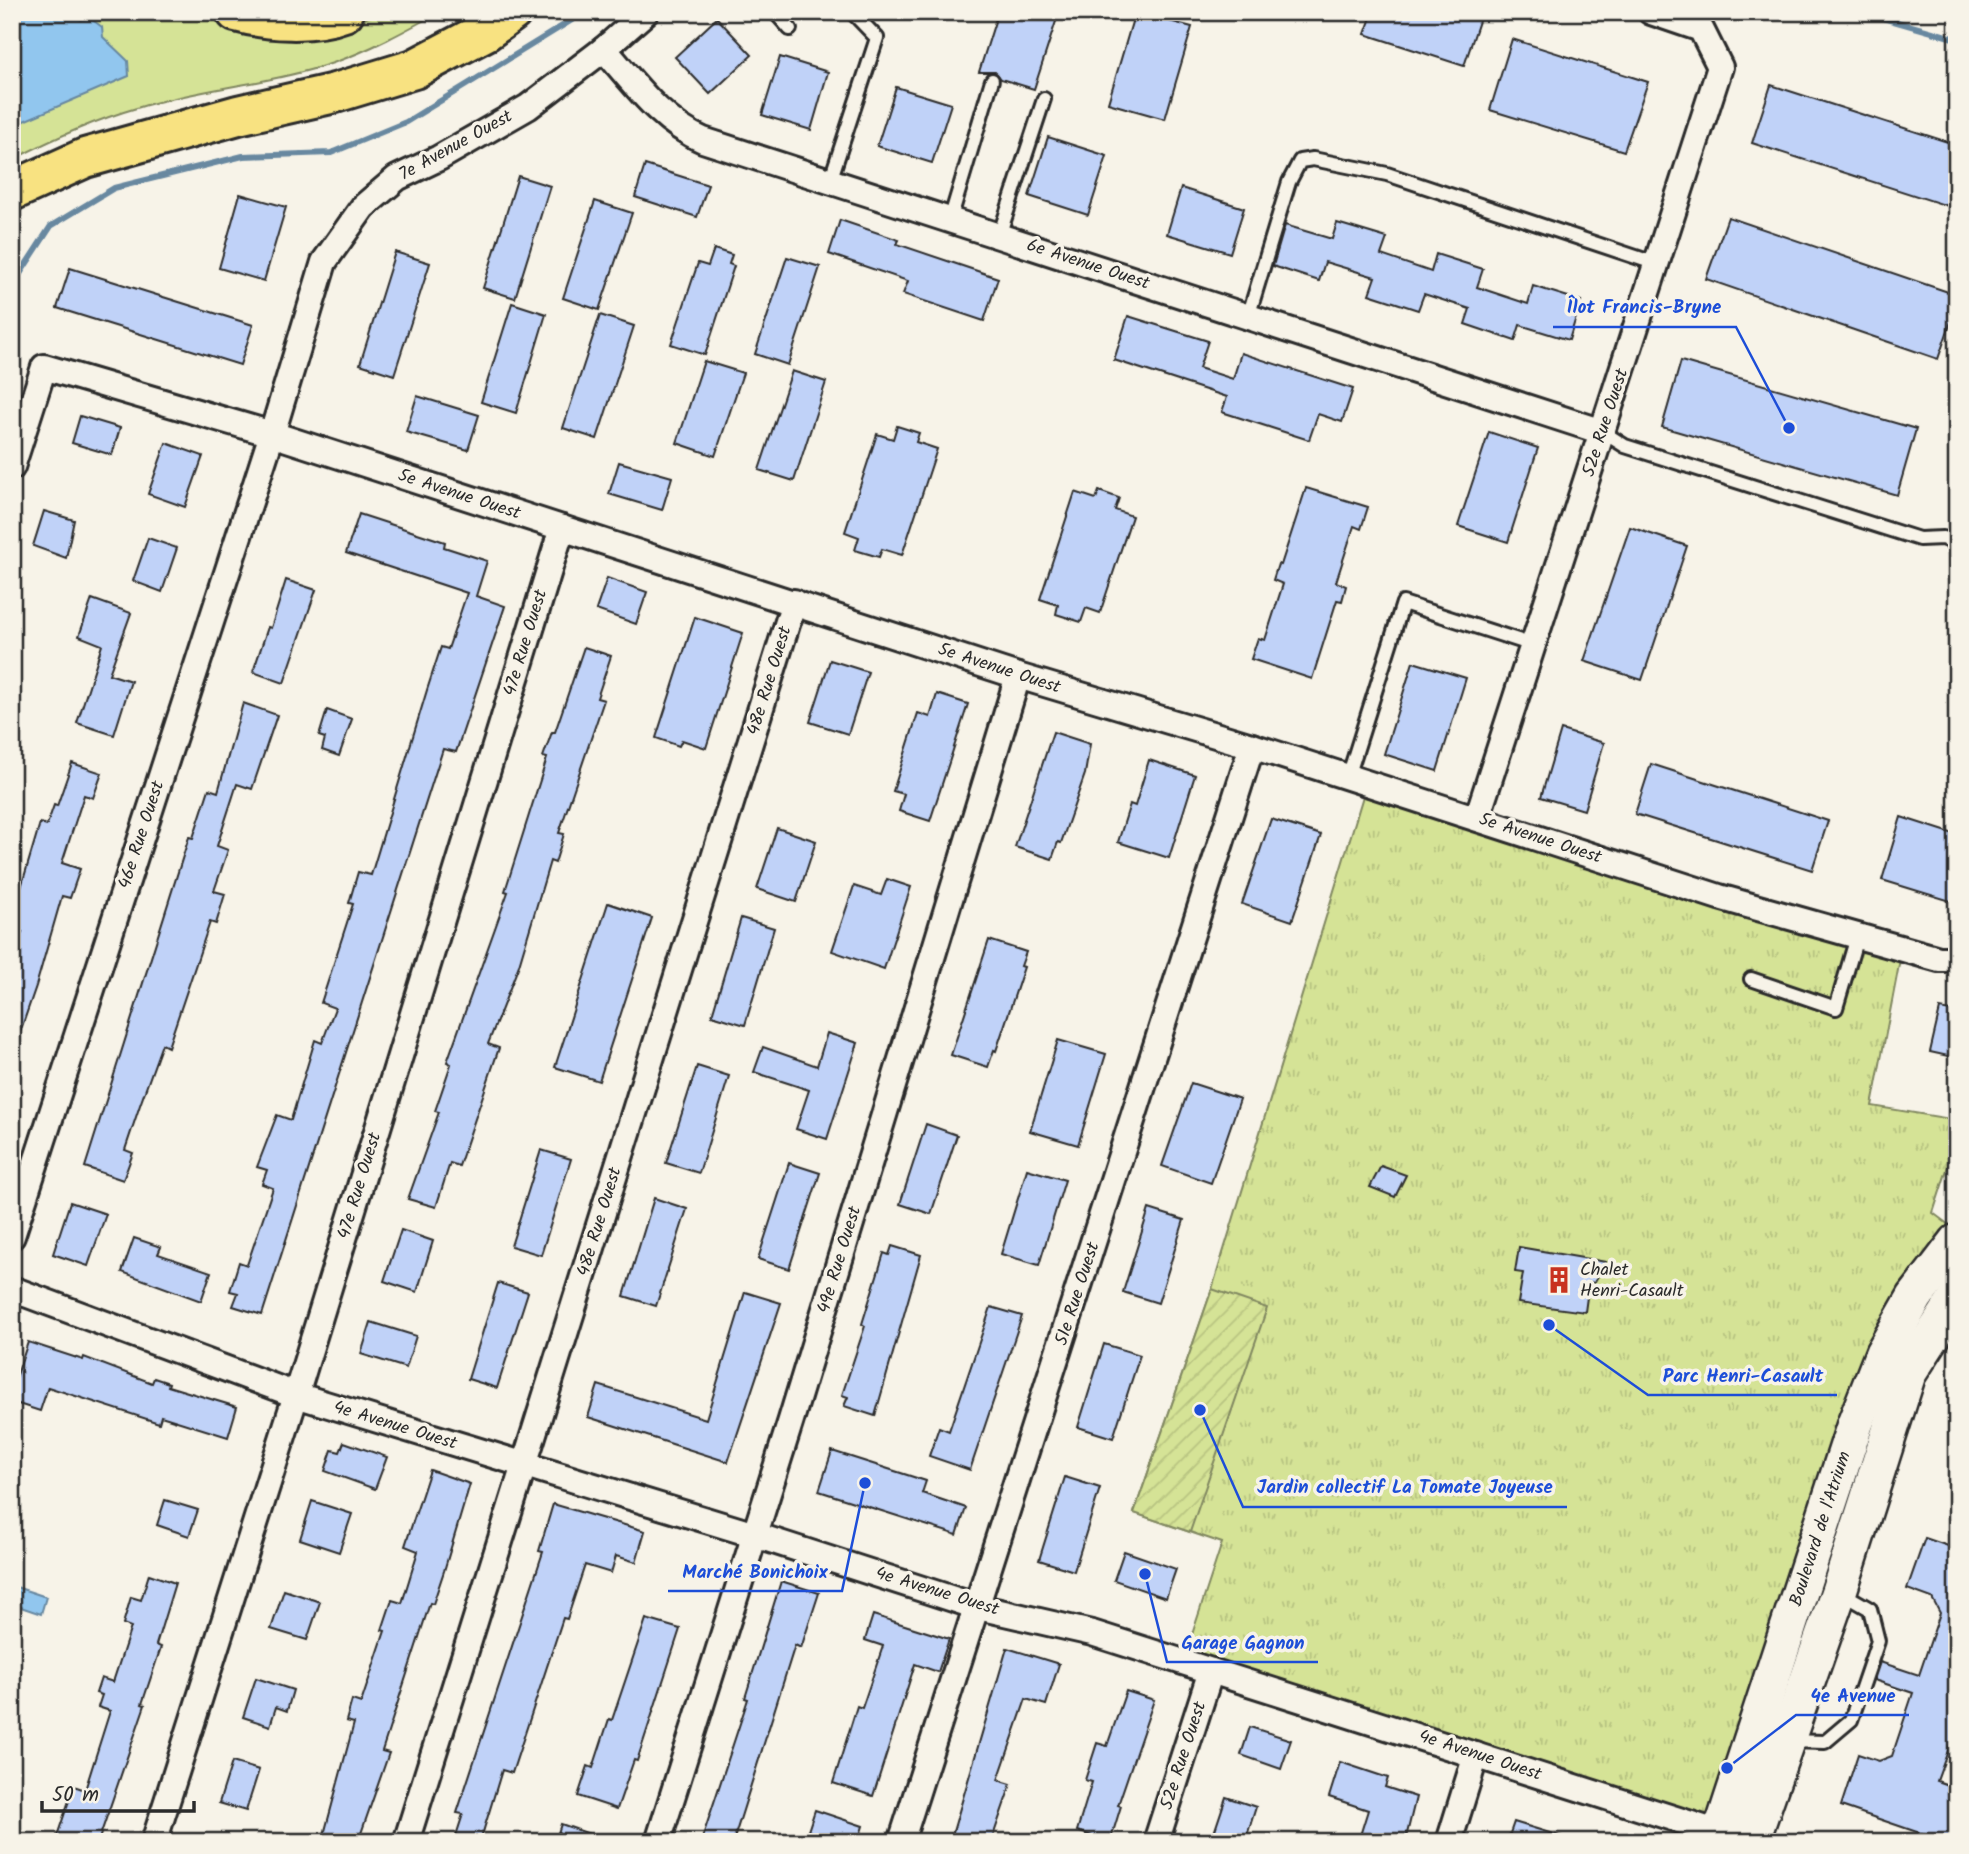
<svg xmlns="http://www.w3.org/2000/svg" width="1969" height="1854" font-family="Kalam,sans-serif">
  <defs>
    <pattern id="park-tufts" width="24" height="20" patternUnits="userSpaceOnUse" patternTransform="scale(1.75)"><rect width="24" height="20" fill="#d5e396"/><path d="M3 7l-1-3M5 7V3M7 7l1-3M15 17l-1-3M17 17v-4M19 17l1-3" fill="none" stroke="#b7c381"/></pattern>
    <pattern id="garden-furrows" width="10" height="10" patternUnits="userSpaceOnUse" patternTransform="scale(1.75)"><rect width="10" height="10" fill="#d5e396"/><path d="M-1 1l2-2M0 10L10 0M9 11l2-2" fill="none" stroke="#b7c381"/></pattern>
  </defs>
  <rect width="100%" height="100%" fill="#f7f3e8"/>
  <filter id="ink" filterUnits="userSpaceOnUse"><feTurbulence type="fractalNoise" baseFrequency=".0143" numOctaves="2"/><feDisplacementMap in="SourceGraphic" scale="14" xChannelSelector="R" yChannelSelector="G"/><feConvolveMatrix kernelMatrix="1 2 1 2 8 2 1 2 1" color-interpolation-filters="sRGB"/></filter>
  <g filter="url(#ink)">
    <path fill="#d5e396" stroke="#808760" stroke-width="2" d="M12,12H200L221,20L358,21L382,12H439C405,31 370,50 333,63C270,84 203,88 140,107C95,120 54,138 12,160Z"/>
    <polygon fill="url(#park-tufts)" stroke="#808760" stroke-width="2" points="1367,783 1902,949 1872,1106 1957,1120 1952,1154 1933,1213 1957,1231 1915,1297 1721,1833 1183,1662 1222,1543 1134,1513 1212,1289"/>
    <polygon fill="url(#garden-furrows)" stroke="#808760" stroke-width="2" points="1212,1289 1267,1308 1190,1532 1134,1513"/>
    <g fill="#91c6ee" stroke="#6888a0" stroke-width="2">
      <polygon points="15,12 69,12 81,20 90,18 102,27 103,37 128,61 129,76 12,126 12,18"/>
      <polygon points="13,1586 46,1597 41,1614 12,1604"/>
    </g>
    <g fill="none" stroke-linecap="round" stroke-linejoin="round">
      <g stroke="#6888a0" stroke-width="6">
        <polyline points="1862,12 1957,39"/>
        <polyline points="12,286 51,226 114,188 243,156 331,153 406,122 585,12"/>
      </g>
    </g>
    <g fill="#c0d2f8" stroke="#2b2b2b" stroke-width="2">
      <polygon points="998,12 1059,12 1034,89 1001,79 995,72 979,72"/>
      <polygon points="1135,12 1192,27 1165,119 1108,103"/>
      <polygon points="1373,12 1482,12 1464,66 1365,34"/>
      <polygon points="717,18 752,55 710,94 675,57"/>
      <polygon points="1512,39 1648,82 1624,151 1490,110"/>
      <polygon points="780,57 828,72 811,130 762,115"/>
      <polygon points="1771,85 1957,145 1957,209 1752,143"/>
      <polygon points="896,87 951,104 932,163 877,146"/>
      <polygon points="1048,137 1107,156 1088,215 1029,196"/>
      <polygon points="645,165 708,185 697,217 635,197"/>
      <polygon points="518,176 550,186 515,298 483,288"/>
      <polygon points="1181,188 1244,208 1230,253 1167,234"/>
      <polygon points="240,194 286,207 264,281 219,268"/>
      <polygon points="595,201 632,213 599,310 563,298"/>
      <polygon points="1728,217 1957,295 1957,304 1938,359 1706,279"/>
      <polygon points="840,220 899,240 897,244 998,278 984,321 903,294 908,281 829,254"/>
      <polygon points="1337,223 1387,238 1381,255 1431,272 1436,254 1483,269 1477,287 1528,304 1533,286 1581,301 1569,340 1520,325 1515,341 1465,324 1470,309 1424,294 1418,310 1369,294 1375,277 1325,262 1319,281 1273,266 1285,225 1332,239"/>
      <polygon points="714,249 732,255 729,264 734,266 705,355 671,344 698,263 708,266"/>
      <polygon points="395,252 430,263 394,375 360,364"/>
      <polygon points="787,257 820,267 788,365 755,354"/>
      <polygon points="70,268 253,325 240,365 57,308"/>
      <polygon points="512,303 546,314 516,413 481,402"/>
      <polygon points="600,315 634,326 597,439 563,428"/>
      <polygon points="1128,316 1208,341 1199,368 1233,379 1241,353 1353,389 1342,422 1318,414 1309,440 1222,412 1227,397 1114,360"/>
      <polygon points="704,361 743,373 715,456 677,443"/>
      <polygon points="1681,361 1916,429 1897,495 1662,427"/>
      <polygon points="792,371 826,382 794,481 759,470"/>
      <polygon points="417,396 479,415 468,450 406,432"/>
      <polygon points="80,416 120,428 112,455 72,443"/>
      <polygon points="897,426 919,433 916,442 937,449 902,555 882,549 879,557 855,550 859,537 845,532 877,434 893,439"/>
      <polygon points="1489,432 1538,448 1508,542 1458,526"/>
      <polygon points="166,443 203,456 185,507 148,494"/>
      <polygon points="619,462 672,477 662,510 609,494"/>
      <polygon points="1306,488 1368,507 1361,529 1354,526 1336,582 1346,586 1342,601 1337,600 1312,679 1251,659 1258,638 1265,640 1283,584 1273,580 1278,564 1281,565"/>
      <polygon points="1099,491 1119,498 1115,510 1132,516 1100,613 1086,608 1081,622 1056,614 1058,605 1040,599 1075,492 1096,499"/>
      <polygon points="44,511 74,520 66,558 33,546"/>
      <polygon points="359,514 445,542 444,547 487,561 476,596 505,606 456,752 443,749 262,1315 233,1306 238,1293 230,1291 239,1262 247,1265 273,1188 262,1184 267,1170 257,1167 277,1115 291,1120 315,1040 322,1043 335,1008 321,1003 353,904 349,903 358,872 371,875 427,690 441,647 448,649 467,593 346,553"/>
      <polygon points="1630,527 1687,546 1642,680 1584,661"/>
      <polygon points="148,538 177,548 162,592 133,581"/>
      <polygon points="607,578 647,592 636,624 596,610"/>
      <polygon points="286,580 316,590 284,683 253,672 268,627 271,628"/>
      <polygon points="92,599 131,613 109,674 131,681 114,735 77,723 102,645 79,636"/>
      <polygon points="695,617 743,633 706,748 682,740 679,746 656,738"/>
      <polygon points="584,647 611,656 597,698 604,700 559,833 564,834 555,863 550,861 519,965 488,1044 499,1048 459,1166 450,1163 436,1207 408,1199 439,1112 435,1111 451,1064 447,1062 508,892 505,891 547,758 543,757 552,732 555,732"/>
      <polygon points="830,660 868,672 848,734 810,722"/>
      <polygon points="1413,662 1466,678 1437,771 1384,754"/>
      <polygon points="937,694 968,704 930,821 899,811 904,794 893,791 918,713 930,717"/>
      <polygon points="243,703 277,715 252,789 237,784 217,846 228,850 214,891 225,894 216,924 210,922 168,1047 162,1044 140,1105 125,1150 133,1153 123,1180 85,1167 189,837 193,838 209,789 218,792"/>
      <polygon points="327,710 352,719 339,756 322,750 325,738 319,736"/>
      <polygon points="1561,730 1604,743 1584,810 1541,797"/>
      <polygon points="1053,732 1090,744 1085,774 1061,843 1058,842 1052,859 1015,847"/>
      <polygon points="1149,760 1195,775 1169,858 1118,842 1130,804 1135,806"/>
      <polygon points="72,763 102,773 93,798 84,795 62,863 80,869 70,898 62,896 36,986 16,1044 12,1043 12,964 22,932 12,929 12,918 40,823 47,825 54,805 57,806"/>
      <polygon points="1651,764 1828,821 1812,870 1635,814"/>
      <polygon points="1901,817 1957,835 1957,903 1882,880"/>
      <polygon points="1271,819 1321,835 1292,921 1242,904"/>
      <polygon points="777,828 816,841 796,902 757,889"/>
      <polygon points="887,879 911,887 884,969 832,951 854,886 881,895"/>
      <polygon points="608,903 652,918 599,1081 555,1067"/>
      <polygon points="741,918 774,928 745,1025 712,1015"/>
      <polygon points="989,940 1026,952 1021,966 1024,967 996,1051 994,1050 988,1067 951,1055"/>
      <polygon points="1940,1009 1957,1012 1957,1058 1930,1052"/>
      <polygon points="827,1033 858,1043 827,1139 796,1129 809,1090 754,1072 763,1047 817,1066"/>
      <polygon points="1058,1040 1106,1054 1078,1145 1030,1131"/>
      <polygon points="697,1066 729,1076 699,1173 666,1163"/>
      <polygon points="1191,1083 1240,1099 1211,1183 1162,1166"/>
      <polygon points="926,1124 957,1135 931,1214 900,1204"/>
      <polygon points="541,1150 571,1159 541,1255 511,1246"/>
      <polygon points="789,1163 820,1173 789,1269 758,1259"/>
      <polygon points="1381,1166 1406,1175 1395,1197 1370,1187"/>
      <polygon points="1027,1169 1065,1180 1039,1265 1001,1254"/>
      <polygon points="654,1198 687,1209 656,1306 624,1296"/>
      <polygon points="70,1202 106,1214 88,1266 53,1254"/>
      <polygon points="1149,1209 1184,1220 1158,1303 1123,1292"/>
      <polygon points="401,1230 433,1241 417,1292 384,1281"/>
      <polygon points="134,1238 161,1247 158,1254 211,1272 201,1301 122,1272"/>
      <polygon points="892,1246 921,1255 875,1416 844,1406 848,1397 842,1395 865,1326 862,1324 884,1253 889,1255"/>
      <polygon points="1519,1247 1606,1262 1594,1283 1589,1282 1585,1312 1518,1303 1523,1273 1515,1272"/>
      <polygon points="498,1283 528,1292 497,1388 468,1379"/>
      <polygon points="745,1292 781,1303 728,1462 588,1417 598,1385 706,1419"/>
      <polygon points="991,1307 1022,1316 970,1470 929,1456 939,1427 949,1431"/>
      <polygon points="371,1322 416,1336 406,1368 361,1354"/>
      <polygon points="28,1342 83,1360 84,1357 152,1383 154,1378 169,1383 168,1386 237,1407 228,1437 161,1416 159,1423 48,1387 40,1411 12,1402 12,1390"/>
      <polygon points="1104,1344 1140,1355 1113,1438 1078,1427"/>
      <polygon points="344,1442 387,1457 375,1489 325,1471 332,1450 340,1452"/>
      <polygon points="832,1451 926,1481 922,1493 966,1508 957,1535 819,1491"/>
      <polygon points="430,1470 470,1484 444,1571 433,1604 430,1603 382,1751 389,1753 358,1842 322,1842 354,1723 346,1721 352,1700 361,1703 385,1631 382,1630 392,1600 402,1603 418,1551 405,1546"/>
      <polygon points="1065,1477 1100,1488 1074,1571 1039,1560"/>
      <polygon points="165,1500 198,1510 189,1536 157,1525"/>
      <polygon points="312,1501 352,1514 339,1552 300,1539"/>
      <polygon points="553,1504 645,1531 636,1562 616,1556 611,1573 585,1565 567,1619 563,1618 512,1773 502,1770 480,1842 454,1842 463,1814 457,1813 543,1552 539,1551"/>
      <polygon points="1925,1538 1957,1549 1957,1726 1937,1781 1957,1788 1957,1842 1946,1842 1841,1806 1858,1754 1879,1761 1892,1756 1913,1693 1874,1680 1880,1662 1919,1675 1940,1613 1932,1598 1907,1589"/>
      <polygon points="1124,1551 1176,1569 1166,1598 1114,1580"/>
      <polygon points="149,1574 175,1583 156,1645 161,1647 142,1704 145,1705 98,1842 55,1842 74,1786 85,1790 110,1711 98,1707 102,1695 96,1693 101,1678 113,1682 131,1627 123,1624 131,1597 141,1600"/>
      <polygon points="781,1581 819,1593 801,1648 795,1645 733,1842 701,1842 748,1699 745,1698"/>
      <polygon points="284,1590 320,1602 307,1640 271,1629"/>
      <polygon points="873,1615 949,1639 938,1672 915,1664 873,1796 833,1783 857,1706 862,1708 883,1646 865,1640"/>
      <polygon points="646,1619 680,1629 637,1761 634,1760 617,1809 578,1796 588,1766 593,1768 609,1719 612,1720"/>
      <polygon points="1007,1648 1059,1664 1046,1705 1026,1699 998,1780 1011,1784 991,1842 950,1842"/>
      <polygon points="256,1678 293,1690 287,1711 276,1707 270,1726 243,1717"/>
      <polygon points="1126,1691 1154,1700 1118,1805 1121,1806 1110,1842 1090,1842 1092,1836 1077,1831 1092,1782 1085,1780 1097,1743 1107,1746"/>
      <polygon points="1250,1727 1291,1740 1281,1769 1241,1755"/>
      <polygon points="232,1762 259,1770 246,1811 219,1803"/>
      <polygon points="1340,1762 1388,1778 1385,1787 1416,1797 1405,1842 1358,1842 1368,1810 1329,1797"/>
      <polygon points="1226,1797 1256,1807 1245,1842 1211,1842"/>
      <polygon points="815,1810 863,1826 858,1842 814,1842 815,1833 808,1831"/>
      <polygon points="1514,1822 1566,1838 1565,1842 1507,1842"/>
      <polygon points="561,1824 604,1839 604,1842 555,1842"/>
    </g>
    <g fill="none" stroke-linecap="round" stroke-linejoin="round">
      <defs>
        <g id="lane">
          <polyline points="775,12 790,29"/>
          <polyline points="830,181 877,38 852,12"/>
          <polyline points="950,220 992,80"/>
          <polyline points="999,236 1044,99"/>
          <polyline points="1248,317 1289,182 1300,161 1313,159 1387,174 1657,264"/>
          <polyline points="1603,432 1625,446 1919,539 1943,538 1957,544"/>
          <polyline points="1348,777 1403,603 1533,645"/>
          <polyline points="1751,979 1836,1008 1857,937"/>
          <polyline points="1788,1741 1825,1742 1851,1720 1878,1641 1870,1609 1842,1593"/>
        </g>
        <g id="street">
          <path d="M604,49C634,83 661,122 703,140L1603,432"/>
          <polyline points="12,467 44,367 272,434 1018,676 1252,746 1719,897 1939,959 1957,959"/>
          <polyline points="1477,818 1720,67 1701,29 1651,12"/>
          <polyline points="12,1236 272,434 324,262 363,207 397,178 439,158 528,107 604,49 646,12"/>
          <polyline points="12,1289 296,1395 755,1535 978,1607 1092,1633 1735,1838"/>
          <polyline points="154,1842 296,1395 562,528"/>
          <polyline points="406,1842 794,602"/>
          <polyline points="658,1842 791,1420 1018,676"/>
          <polyline points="901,1842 1252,746"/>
          <polyline points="1156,1842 1211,1671"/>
          <polyline points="1449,1842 1476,1755"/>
        </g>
        <g id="secondary">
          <polyline points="1718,1842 1855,1424 1883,1353 1915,1297 1957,1242"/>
          <polyline points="1751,1842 1839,1591 1908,1374 1957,1298"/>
        </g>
        <g id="highway">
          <path d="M236,12C268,21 312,24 344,12"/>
          <polyline points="12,191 85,158 238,115 335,93 414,69 486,31 512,12"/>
        </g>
      </defs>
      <use href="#lane" stroke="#2b2b2b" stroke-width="18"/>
      <use href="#street" stroke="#2b2b2b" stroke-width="30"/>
      <use href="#secondary" stroke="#2b2b2b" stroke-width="40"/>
      <use href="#highway" stroke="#2b2b2b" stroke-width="44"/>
      <use href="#lane" stroke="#f7f3e8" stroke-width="12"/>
      <use href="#street" stroke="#f7f3e8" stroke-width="24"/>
      <use href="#secondary" stroke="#f7f3e8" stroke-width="35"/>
      <use href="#highway" stroke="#f8e281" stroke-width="38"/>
    </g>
  </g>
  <defs>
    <symbol id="building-bare" viewBox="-9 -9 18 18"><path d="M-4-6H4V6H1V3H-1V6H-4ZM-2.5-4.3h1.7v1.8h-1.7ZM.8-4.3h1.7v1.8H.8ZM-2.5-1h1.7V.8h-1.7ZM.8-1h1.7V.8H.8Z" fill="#c8321e" stroke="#f7f3e8" stroke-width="2.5" paint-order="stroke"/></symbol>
  </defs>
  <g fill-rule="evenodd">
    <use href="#building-bare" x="1540" y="1261" width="38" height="38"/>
  </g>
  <g text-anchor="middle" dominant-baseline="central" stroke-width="7" stroke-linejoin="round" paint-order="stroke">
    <g font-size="18" fill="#2b2b2b" stroke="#f7f3e8">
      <text transform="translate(456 146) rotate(-29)">7e Avenue Ouest</text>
      <text transform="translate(1088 265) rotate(18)">6e Avenue Ouest</text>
      <text transform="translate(1606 423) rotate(-72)">52e Rue Ouest</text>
      <text transform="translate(459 495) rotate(18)">5e Avenue Ouest</text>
      <text transform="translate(526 643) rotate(-73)">47e Rue Ouest</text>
      <text transform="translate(999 669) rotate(18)">5e Avenue Ouest</text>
      <text transform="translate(770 681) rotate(-73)">48e Rue Ouest</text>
      <text transform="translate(142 835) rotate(-72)">46e Rue Ouest</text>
      <text transform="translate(1540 839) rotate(18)">5e Avenue Ouest</text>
      <text transform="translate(360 1186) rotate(-73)">47e Rue Ouest</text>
      <text transform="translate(600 1222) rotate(-73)">48e Rue Ouest</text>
      <text transform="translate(840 1260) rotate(-73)">49e Rue Ouest</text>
      <text transform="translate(1078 1294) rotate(-72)">51e Rue Ouest</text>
      <text transform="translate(395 1426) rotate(17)">4e Avenue Ouest</text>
      <text transform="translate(1821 1529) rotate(-72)">Boulevard de l'Atrium</text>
      <text transform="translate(937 1592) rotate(17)">4e Avenue Ouest</text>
      <text transform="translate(1184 1756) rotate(-72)">52e Rue Ouest</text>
      <text transform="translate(1480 1756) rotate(18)">4e Avenue Ouest</text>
    </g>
    <g font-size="18" fill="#2b2b2b" stroke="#f7f3e8" text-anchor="start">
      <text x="1580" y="1270">Chalet<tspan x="1580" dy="21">Henri-Casault</tspan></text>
    </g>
  </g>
  <path fill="none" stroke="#1d4ed8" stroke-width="2.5" d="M1789 428L1736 327H1553M1549 1325L1648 1395H1837M1200 1410L1243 1507H1567M865 1483L842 1591H668M1145 1574L1167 1662H1318M1727 1768L1796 1715H1909"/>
  <g fill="#1d4ed8" stroke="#f7f3e8" stroke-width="2.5">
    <circle cx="1789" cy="428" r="7"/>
    <circle cx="1549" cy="1325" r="7"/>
    <circle cx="1200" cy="1410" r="7"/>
    <circle cx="865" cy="1483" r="7"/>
    <circle cx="1145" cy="1574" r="7"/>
    <circle cx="1727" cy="1768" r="7"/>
  </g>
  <g font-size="19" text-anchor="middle" font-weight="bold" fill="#1d4ed8" stroke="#f7f3e8" stroke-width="7" stroke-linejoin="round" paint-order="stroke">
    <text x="1644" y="313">Îlot Francis-Bryne</text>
    <text x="1743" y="1382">Parc Henri-Casault</text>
    <text x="1405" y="1493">Jardin collectif La Tomate Joyeuse</text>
    <text x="755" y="1578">Marché Bonichoix</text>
    <text x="1243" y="1649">Garage Gagnon</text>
    <text x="1853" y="1702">4e Avenue</text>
  </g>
  <rect width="1969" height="1854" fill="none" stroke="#f7f3e8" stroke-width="42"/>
  <rect x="21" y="21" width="1927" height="1812" fill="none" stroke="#2b2b2b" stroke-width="2.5" filter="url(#ink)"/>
  <path d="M42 1801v10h152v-10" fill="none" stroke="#2b2b2b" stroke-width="3.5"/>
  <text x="52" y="1801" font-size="21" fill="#2b2b2b" stroke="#f7f3e8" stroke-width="5" paint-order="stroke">50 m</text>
</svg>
